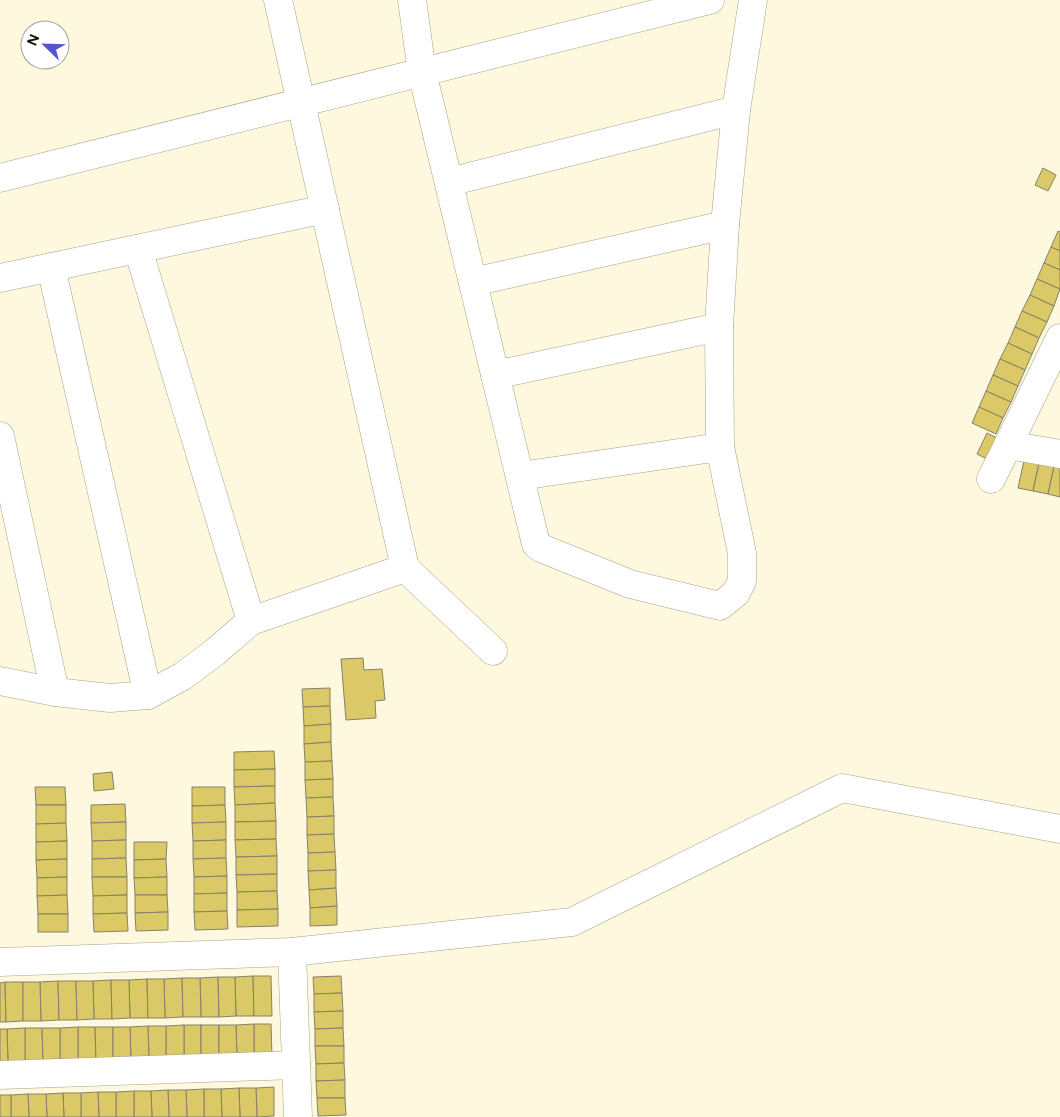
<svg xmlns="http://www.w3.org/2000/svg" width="1060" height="1117" font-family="Figtree,sans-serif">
  <rect width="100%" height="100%" fill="#fef9de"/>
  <g fill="#dbc867" stroke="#868169">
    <polygon points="1043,168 1056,175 1048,191 1035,185"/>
    <polygon points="1058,231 1060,232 1060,251 1051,247"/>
    <polygon points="1051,247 1060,251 1060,270 1044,263"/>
    <polygon points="1044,263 1060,270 1060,289 1037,279"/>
    <polygon points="1037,279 1060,289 1054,306 1030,295"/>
    <polygon points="1030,295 1054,306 1047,322 1022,311"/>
    <polygon points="1022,311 1047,322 1039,338 1015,327"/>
    <polygon points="1015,327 1039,338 1032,354 1008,343"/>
    <polygon points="1008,343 1032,354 1025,370 1000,359"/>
    <polygon points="1000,359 1025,370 1018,386 993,375"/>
    <polygon points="993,375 1018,386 1011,402 986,391"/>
    <polygon points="986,391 1011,402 1003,418 979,407"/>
    <polygon points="979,407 1003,418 996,434 972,423"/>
    <polygon points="987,433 1007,443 997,464 977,454"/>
    <polygon points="1025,456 1040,459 1033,491 1018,488"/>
    <polygon points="1040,459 1055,462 1048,494 1033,491"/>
    <polygon points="1055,462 1060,463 1060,497 1048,494"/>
    <polygon points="363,658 364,670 382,669 385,700 375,701 376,718 346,720 341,659"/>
    <polygon points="330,688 330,706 303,707 302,689"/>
    <polygon points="330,706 331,724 304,726 303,707"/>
    <polygon points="331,724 331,742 304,744 304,726"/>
    <polygon points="331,742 332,761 305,762 304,744"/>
    <polygon points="274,751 275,769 234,770 234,752"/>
    <polygon points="332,761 333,779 305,780 305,762"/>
    <polygon points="275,769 275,786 234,787 234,770"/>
    <polygon points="112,772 114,789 94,791 93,774"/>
    <polygon points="333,779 333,797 306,798 305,780"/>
    <polygon points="275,786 275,803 235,805 234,787"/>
    <polygon points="35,787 65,787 66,805 36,805"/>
    <polygon points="192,787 225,787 225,805 192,806"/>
    <polygon points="333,797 334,816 307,817 306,798"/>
    <polygon points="275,803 276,821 235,822 235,805"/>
    <polygon points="125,804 126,822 91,823 91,805"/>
    <polygon points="36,805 66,805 66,823 36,824"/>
    <polygon points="225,805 226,822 192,823 192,806"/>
    <polygon points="334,816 334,834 307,835 307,817"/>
    <polygon points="276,821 276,839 235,840 235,822"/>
    <polygon points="126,822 126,840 92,841 91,823"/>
    <polygon points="226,822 226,840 193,841 192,823"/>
    <polygon points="66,823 67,841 36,842 36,824"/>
    <polygon points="334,834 335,852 308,853 307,835"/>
    <polygon points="276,839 277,856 236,857 235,840"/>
    <polygon points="126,840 126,858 92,859 92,841"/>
    <polygon points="226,840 226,858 193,859 193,841"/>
    <polygon points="67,841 67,859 36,860 36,842"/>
    <polygon points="134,842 167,842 166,859 134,860"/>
    <polygon points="335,852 336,870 308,871 308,853"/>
    <polygon points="277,856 277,874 236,875 236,857"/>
    <polygon points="126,858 127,877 92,877 92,859"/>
    <polygon points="226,858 227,876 194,877 193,859"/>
    <polygon points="67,859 67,877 37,878 36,860"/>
    <polygon points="166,859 167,877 134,878 134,860"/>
    <polygon points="336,870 336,888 309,890 308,871"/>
    <polygon points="277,874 277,891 237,892 236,875"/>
    <polygon points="227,876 227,893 194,894 194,877"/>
    <polygon points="67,877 67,895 37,896 37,878"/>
    <polygon points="92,877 127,877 127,895 93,896"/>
    <polygon points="167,877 167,895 135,895 134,878"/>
    <polygon points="336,888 337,906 310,908 309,890"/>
    <polygon points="277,891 278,909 237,910 237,892"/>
    <polygon points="227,893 227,911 194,912 194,894"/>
    <polygon points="67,895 68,914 38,914 37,896"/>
    <polygon points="127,895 127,913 93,914 93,896"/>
    <polygon points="135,895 167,895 168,912 135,913"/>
    <polygon points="337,906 337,925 310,926 310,908"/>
    <polygon points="278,909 278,926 237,927 237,910"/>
    <polygon points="227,911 228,929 195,930 194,912"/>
    <polygon points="168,912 168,930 136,931 135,913"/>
    <polygon points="127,913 128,931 94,932 93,914"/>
    <rect x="38" y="914" width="30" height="18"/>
    <polygon points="253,976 254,1016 236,1016 235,977"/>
    <polygon points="253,976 271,976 272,1016 254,1016"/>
    <polygon points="341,976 342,993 314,994 313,977"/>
    <polygon points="218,977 219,1017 201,1017 200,978"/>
    <polygon points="218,977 235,977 236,1016 219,1017"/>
    <polygon points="182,978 183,1017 165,1018 164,979"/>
    <polygon points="182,978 200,978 201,1017 183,1017"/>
    <polygon points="147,979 148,1018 130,1018 129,980"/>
    <polygon points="147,979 164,979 165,1018 148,1018"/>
    <polygon points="111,980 112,1019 94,1019 93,981"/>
    <polygon points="111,980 129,980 130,1018 112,1019"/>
    <polygon points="58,981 59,1020 41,1021 40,982"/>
    <polygon points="58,981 76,981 77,1020 59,1020"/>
    <polygon points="76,981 93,981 94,1019 77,1020"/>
    <polygon points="5,982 6,1022 0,1022 0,983"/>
    <polygon points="5,982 23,982 23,1021 6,1022"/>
    <polygon points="23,982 40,982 41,1021 23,1021"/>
    <polygon points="342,993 343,1011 314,1012 314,994"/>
    <polygon points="343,1011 343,1028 315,1029 314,1012"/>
    <polygon points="254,1024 271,1024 272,1057 254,1057"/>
    <polygon points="254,1024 254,1057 237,1058 236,1025"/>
    <rect x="184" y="1025" width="17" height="33"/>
    <polygon points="184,1025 184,1058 166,1059 166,1026"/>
    <rect x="201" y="1025" width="18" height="33"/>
    <polygon points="219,1025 236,1025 237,1058 219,1058"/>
    <polygon points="148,1026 166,1026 166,1059 149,1059"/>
    <polygon points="148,1026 149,1059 131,1060 130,1027"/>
    <polygon points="78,1027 95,1027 96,1060 78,1060"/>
    <polygon points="78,1027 78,1060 60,1061 60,1028"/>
    <polygon points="95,1027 113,1027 113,1060 96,1060"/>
    <polygon points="113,1027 130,1027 131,1060 113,1060"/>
    <polygon points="25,1028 42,1028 43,1061 25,1061"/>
    <polygon points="25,1028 25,1061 8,1062 7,1029"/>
    <polygon points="42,1028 60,1028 60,1061 43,1061"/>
    <polygon points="343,1028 344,1046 315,1046 315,1029"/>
    <polygon points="0,1029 7,1029 8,1062 0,1062"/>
    <polygon points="315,1046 344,1046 344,1063 316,1064"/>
    <polygon points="344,1063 345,1080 316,1081 316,1064"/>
    <polygon points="345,1080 345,1098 317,1098 316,1081"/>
    <polygon points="274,1087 274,1116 257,1117 256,1088"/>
    <polygon points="239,1088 256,1088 257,1117 240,1117"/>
    <polygon points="239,1088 240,1117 222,1117 221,1089"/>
    <polygon points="204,1089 221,1089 222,1117 204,1117"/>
    <polygon points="204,1089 204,1117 187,1117 186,1090"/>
    <polygon points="168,1090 186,1090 187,1117 169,1117"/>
    <polygon points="168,1090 169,1117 152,1117 151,1091"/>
    <polygon points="134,1091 151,1091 152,1117 134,1117"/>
    <polygon points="134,1091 134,1117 116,1117 116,1092"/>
    <polygon points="98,1092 116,1092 116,1117 99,1117"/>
    <polygon points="98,1092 99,1117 81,1117 81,1093"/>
    <polygon points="63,1093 81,1093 81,1117 64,1117"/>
    <polygon points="63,1093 64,1117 47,1117 46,1094"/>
    <polygon points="28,1094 46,1094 47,1117 29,1117"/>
    <polygon points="28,1094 29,1117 11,1117 11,1095"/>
    <rect x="0" y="1095" width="11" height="22"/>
    <polygon points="317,1098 345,1098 346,1115 318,1116"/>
  </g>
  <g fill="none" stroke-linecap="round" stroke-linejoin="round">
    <defs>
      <g id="minor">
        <polyline points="412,0 422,72 536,544 541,548 630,584 720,606 736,593 742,581 742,553 720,447 719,327 725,225 736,110 753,0"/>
        <polyline points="0,178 710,0"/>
        <polyline points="449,182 736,110"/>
        <polyline points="138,249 251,621"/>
        <polyline points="51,267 148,695"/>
        <polyline points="0,278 325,209"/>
        <polyline points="473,282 725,225"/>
        <polyline points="1060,338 1008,445 1060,454"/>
        <polyline points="495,375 719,327"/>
        <polyline points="0,436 55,692"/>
        <polyline points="520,476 720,447"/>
        <polyline points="991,479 1008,445"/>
        <polyline points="405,568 493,651"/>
        <polyline points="0,681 55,692 110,698 148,695 183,676 215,652 251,621 405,568 278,0"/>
        <polyline points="292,952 298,1117"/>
        <polyline points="0,962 292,952 572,922 842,788 1060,829"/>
        <polyline points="0,1075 296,1065"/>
      </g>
    </defs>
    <use href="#minor" stroke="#a7a289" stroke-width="29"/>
    <use href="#minor" stroke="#fff" stroke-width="28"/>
  </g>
  <g transform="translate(45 45) rotate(293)"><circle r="24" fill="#ffffff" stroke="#a1a19d"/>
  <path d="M0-4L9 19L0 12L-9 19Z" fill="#5454cb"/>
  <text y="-8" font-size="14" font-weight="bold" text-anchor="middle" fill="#15130a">N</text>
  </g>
</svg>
